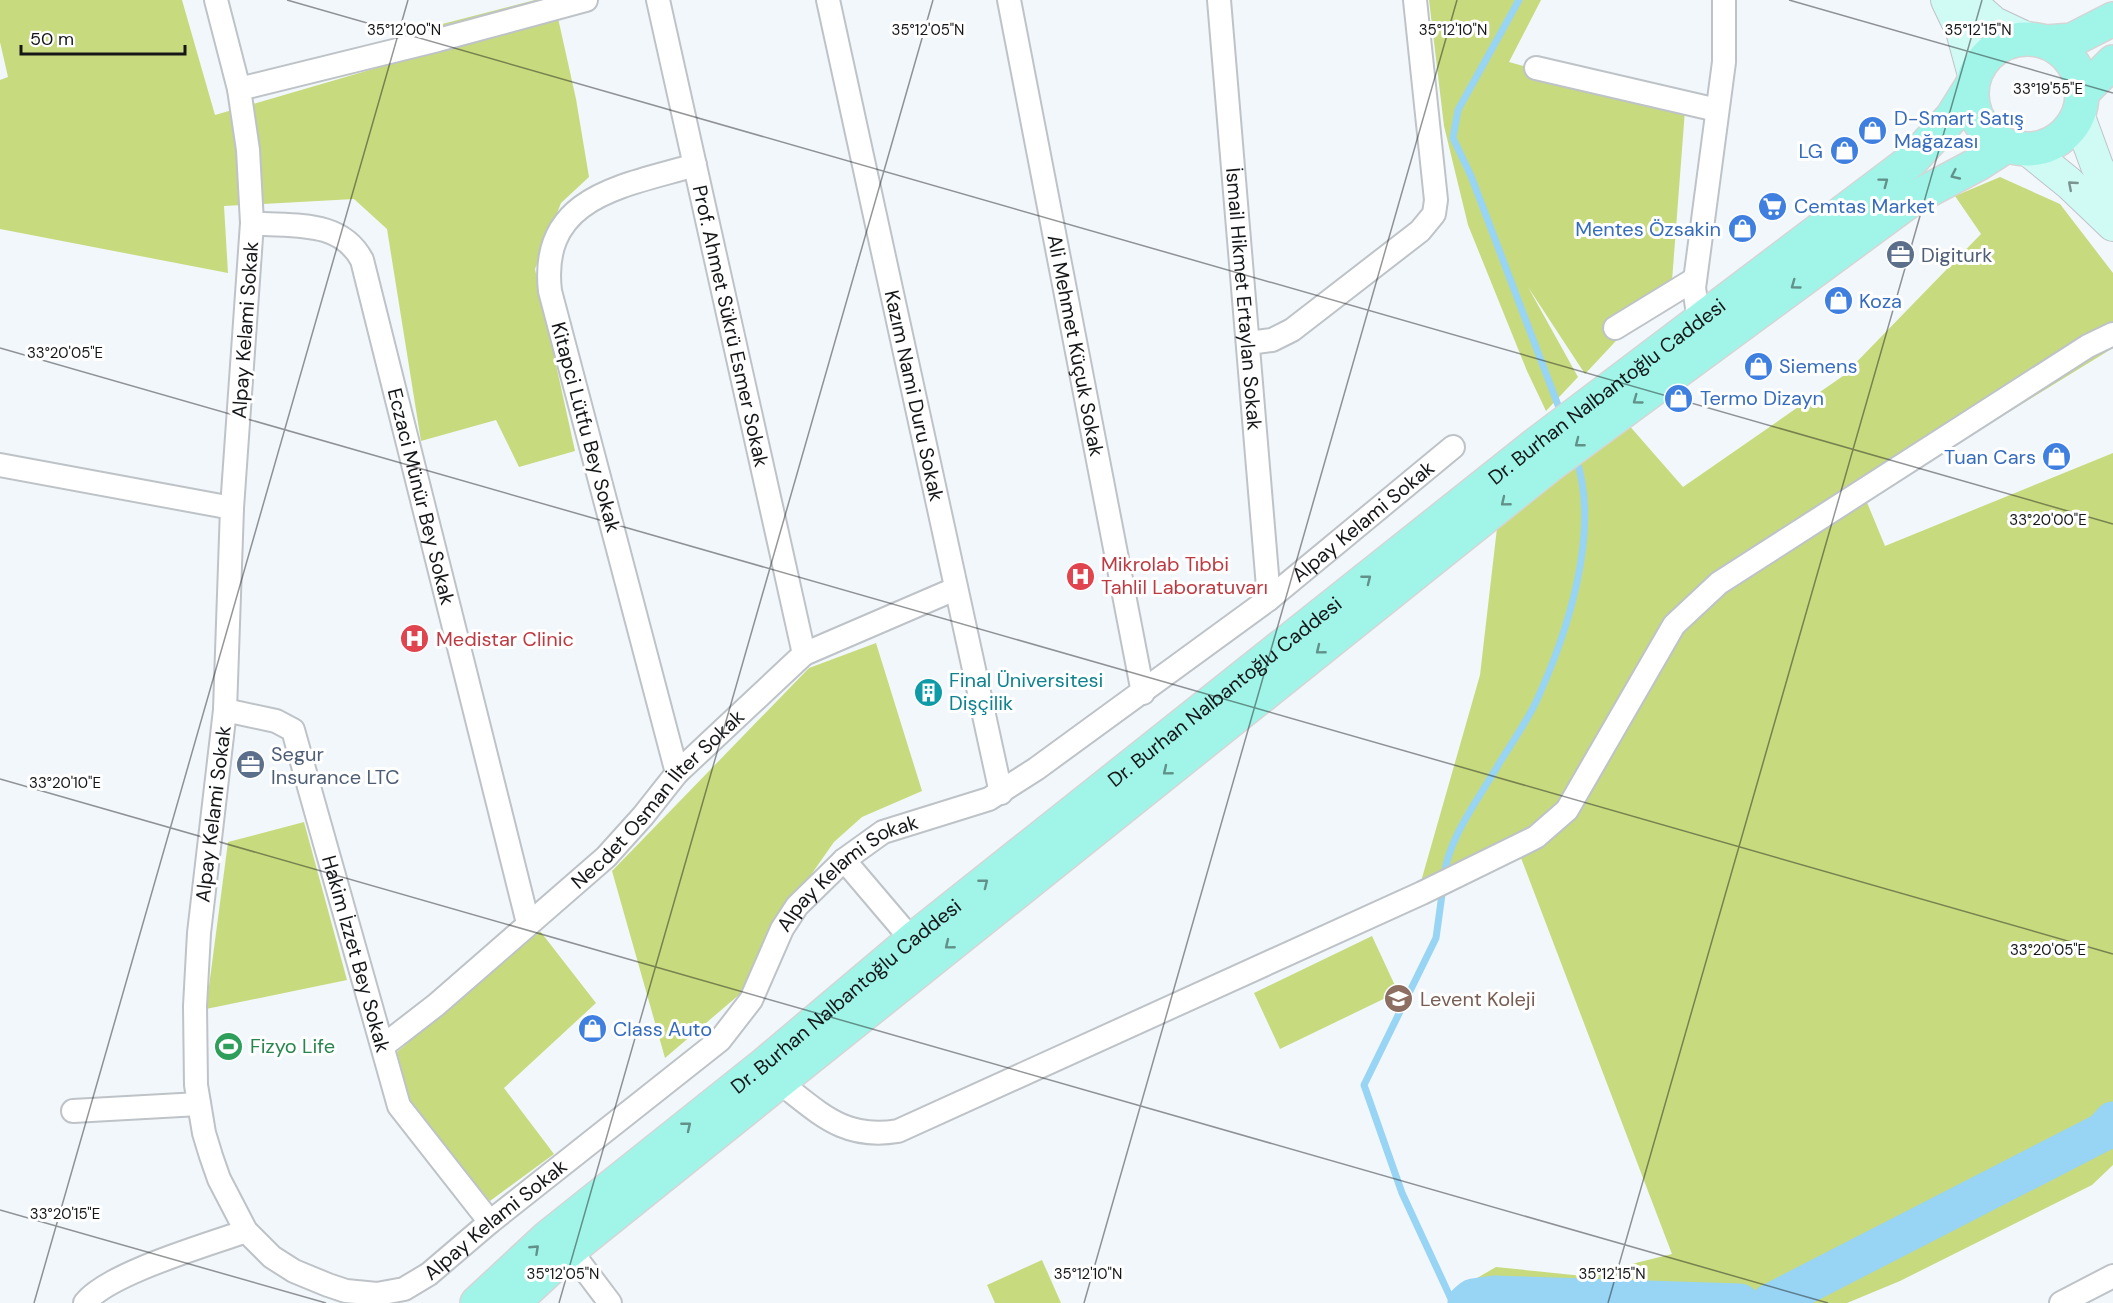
<svg xmlns="http://www.w3.org/2000/svg" width="2113" height="1303" font-family="'DM Sans',sans-serif">
  <rect width="100%" height="100%" fill="#f2f7fc"/>
  <g fill="#c8da7e">
    <polygon points="0,0 182,0 215,115 421,55 415,31 535,0 554,0 576,99 589,177 561,203 535,269 575,451 519,467 496,420 421,441 387,229 354,199 224,206 228,273 0,229 0,80 8,77 0,42"/>
    <polygon points="1429,0 1541,0 1509,62 1685,110 1672,281 1585,374 1528,287 1578,377 1546,411 1527,371 1468,225 1444,126"/>
    <polygon points="2000,177 2060,204 2113,273 2113,348 1866,500 1885,546 2113,453 2113,1165 2092,1185 1900,1281 1847,1303 1452,1303 1465,1285 1496,1267 1583,1276 1672,1254 1521,858 1423,905 1422,878 1480,675 1497,528 1627,423 1683,487 1843,376 1981,234 1955,196"/>
    <polygon points="876,643 922,791 862,817 834,842 766,939 740,994 665,1058 612,871 809,668"/>
    <polygon points="304,822 347,980 206,1009 228,842"/>
    <polygon points="540,931 596,1003 504,1088 554,1154 490,1201 412,1109 397,1052"/>
    <polygon points="1372,936 1398,992 1280,1049 1254,993"/>
    <polygon points="1042,1260 1061,1303 995,1303 987,1285"/>
  </g>
  <g fill="none" stroke-linecap="round" stroke-linejoin="round">
    <g stroke="#98d4f3" stroke-width="7">
      <polyline points="1519,0 1458,110 1453,138 1471,176 1561,413"/>
      <path d="M1444,876C1449,836 1480,797 1500,762C1512,743 1525,724 1535,704C1567,635 1601,532 1576,458"/>
      <polyline points="1443,887 1436,938 1364,1085 1402,1193 1453,1303"/>
    </g>
    <g stroke="#98d4f3" stroke-width="39">
      <polyline points="1467,1303 1473,1298 1494,1295 1740,1303"/>
      <polyline points="1770,1303 2103,1132 2113,1121"/>
    </g>
    <defs>
      <g id="street">
        <path id="s1" d="M216,0L239,89L248,150L252,223L232,508L225,710L199,933L195,1006L196,1085L204,1133L211,1156L219,1179L246,1231L272,1257L294,1271L328,1285L346,1291L377,1294L404,1289L429,1274L490,1222L720,1040L751,1000L782,929L797,906L844,860L883,832L989,799L1036,769L1269,599L1453,447"/>
        <path id="s2" d="M658,0L804,654"/>
        <path id="s3" d="M828,0L1001,793"/>
        <path id="s4" d="M1009,0L1143,693"/>
        <path id="s5" d="M1219,0L1269,599"/>
        <polyline points="1536,68 1717,110"/>
        <polyline points="239,89 438,40 586,0"/>
        <path id="s6" d="M252,223C293,227 340,219 362,260L528,923"/>
        <polyline points="1699,320 1694,288 1724,62 1724,0"/>
        <polyline points="1615,328 1695,279"/>
        <polyline points="1249,343 1272,340 1292,330 1420,231 1434,214 1436,200 1415,0"/>
        <polyline points="0,465 232,508"/>
        <path id="s7" d="M225,710L276,721L293,730L399,1106L490,1222"/>
        <path d="M677,773L550,291C539,195 625,186 695,165"/>
        <polyline points="844,860 912,940"/>
        <path id="s8" d="M383,1046L436,1005L606,857L643,816L677,773L804,654L955,589"/>
        <path d="M779,1082C820,1113 843,1140 898,1131L1422,893L1536,837L1567,810L1674,625L1719,583L2088,346L2113,334"/>
        <polyline points="73,1111 199,1104"/>
        <polyline points="570,1250 610,1303"/>
        <path d="M85,1303C108,1273 208,1245 246,1231"/>
        <polyline points="2061,1303 2113,1276"/>
      </g>
      <g id="secondary">
        <polyline points="1947,0 1962,31 1974,75"/>
        <polyline points="1968,0 1994,23 2026,38"/>
        <polyline points="2078,114 2097,166 2113,197"/>
        <polyline points="2027,149 2069,183 2113,225"/>
      </g>
      <g id="primary">
        <circle cx="2027" cy="94" r="55"/>
        <polyline points="2047,42 2072,40 2113,19"/>
        <polyline points="2082,93 2113,62"/>
        <path id="s9" d="M477,1303L548,1237L765,1064L912,940L1539,442L1912,160L1952,117L1972,85"/>
        <polyline points="513,1303 570,1250 779,1082 1550,465 1912,199 1978,164 2006,146"/>
      </g>
    </defs>
    <use href="#street" stroke="#bec3c8" stroke-width="26"/>
    <use href="#secondary" stroke="#bec3c8" stroke-width="34"/>
    <use href="#primary" stroke="#d5d5d5" stroke-width="36"/>
    <use href="#street" stroke="#fff" stroke-width="22"/>
    <use href="#secondary" stroke="#d0faf4" stroke-width="32"/>
    <use href="#primary" stroke="#a1f5e8" stroke-width="33"/>
  </g>
  <defs><path id="oneway-chevron" d="M-2-3.5L2.5 0L-2 3.5" fill="none" stroke-width="1.6" stroke-linecap="round" stroke-linejoin="round" transform="scale(1.5)"/></defs>
  <g stroke="#62918a">
    <use href="#oneway-chevron" transform="translate(1955 175) rotate(155)"/>
    <use href="#oneway-chevron" transform="translate(1884 182) rotate(-37)"/>
    <use href="#oneway-chevron" transform="translate(1795 285) rotate(144)"/>
    <use href="#oneway-chevron" transform="translate(1637 400) rotate(144)"/>
    <use href="#oneway-chevron" transform="translate(1579 443) rotate(142)"/>
    <use href="#oneway-chevron" transform="translate(1505 502) rotate(141)"/>
    <use href="#oneway-chevron" transform="translate(1367 579) rotate(-38)"/>
    <use href="#oneway-chevron" transform="translate(1320 650) rotate(141)"/>
    <use href="#oneway-chevron" transform="translate(1167 771) rotate(141)"/>
    <use href="#oneway-chevron" transform="translate(984 883) rotate(-38)"/>
    <use href="#oneway-chevron" transform="translate(949 945) rotate(141)"/>
    <use href="#oneway-chevron" transform="translate(687 1126) rotate(-39)"/>
    <use href="#oneway-chevron" transform="translate(535 1249) rotate(-43)"/>
  </g>
  <use stroke="#7b9391" href="#oneway-chevron" transform="translate(2072 185) rotate(-139)"/>
  <path fill="none" stroke="#141618" stroke-width="1.5" stroke-opacity="0.45" d="M287,0L2113,524M1789,0L2113,93M0,348L2113,954M0,779L1828,1303M0,1210L326,1303M34,1303L408,0M559,1303L933,0M1084,1303L1457,0M1608,1303L1982,0"/>
  <defs>
    <symbol id="shop-disc" viewBox="-11 -11 22 22"><circle r="9.5" fill="#3f7fe0" stroke="#fff"/><path d="M-5-2.5h2.3a2.7 3.5 0 0 1 5.4 0H5L5.5 6h-11ZM-1.5-2.5h3a1.5 2.3 0 0 0-3 0Z" fill="#fff"/></symbol>
    <symbol id="supermarket-disc" viewBox="-11 -11 22 22"><circle r="9.5" fill="#3f7fe0" stroke="#fff"/><path d="M-6-5.5h2.5l.6 2H6L4.5 2H-2.5L-4.4-4H-6ZM-1.5 3.2a1.3 1.3 0 1 0 .1 0ZM3 3.2a1.3 1.3 0 1 0 .1 0Z" fill="#fff"/></symbol>
    <symbol id="office-disc" viewBox="-11 -11 22 22"><circle r="9.5" fill="#5c6f8a" stroke="#fff"/><path d="M-6-3h4V-5.5h4V-3h4V5H-6ZM-1-4.5V-3h2v-1.5ZM-6 0V1H6V0Z" fill="#fff"/></symbol>
    <symbol id="hospital-disc" viewBox="-11 -11 22 22"><circle r="9.5" fill="#e0444e" stroke="#fff"/><path d="M-5-5h3v3.5h4V-5h3V5h-3V1.5h-4V5h-3Z" fill="#fff"/></symbol>
    <symbol id="building-disc" viewBox="-11 -11 22 22"><circle r="9.5" fill="#0f9aa8" stroke="#fff"/><path d="M-4-6H4V6H1V3H-1V6H-4ZM-2.5-4.3h1.7v1.8h-1.7ZM.8-4.3h1.7v1.8H.8ZM-2.5-1h1.7V.8h-1.7ZM.8-1h1.7V.8H.8Z" fill="#fff"/></symbol>
    <symbol id="university-disc" viewBox="-11 -11 22 22"><circle r="9.5" fill="#8d6e63" stroke="#fff"/><path d="M0-5L7-2L0 1L-7-2ZM-4 1L0 2.5L4 1V4Q0 6-4 4Z" fill="#fff"/></symbol>
    <symbol id="stadium-disc" viewBox="-11 -11 22 22"><circle r="9.5" fill="#2e9e5b" stroke="#fff"/><path d="M0-5a6.5 5 0 1 0 0 10a6.5 5 0 1 0 0-10ZM-3.5-1.8h7v3.6h-7Z" fill="#fff"/></symbol>
  </defs>
  <g fill-rule="evenodd">
    <use href="#shop-disc" x="1856" y="114" width="33" height="33"/>
    <use href="#shop-disc" x="1828" y="134" width="33" height="33"/>
    <use href="#supermarket-disc" x="1756" y="190" width="33" height="33"/>
    <use href="#shop-disc" x="1726" y="212" width="33" height="33"/>
    <use href="#office-disc" x="1884" y="238" width="33" height="33"/>
    <use href="#shop-disc" x="1822" y="284" width="33" height="33"/>
    <use href="#shop-disc" x="1742" y="350" width="33" height="33"/>
    <use href="#shop-disc" x="1662" y="382" width="33" height="33"/>
    <use href="#shop-disc" x="2040" y="440" width="33" height="33"/>
    <use href="#hospital-disc" x="1064" y="560" width="33" height="33"/>
    <use href="#hospital-disc" x="398" y="622" width="33" height="33"/>
    <use href="#building-disc" x="912" y="676" width="33" height="33"/>
    <use href="#office-disc" x="234" y="748" width="33" height="33"/>
    <use href="#university-disc" x="1382" y="982" width="33" height="33"/>
    <use href="#shop-disc" x="576" y="1012" width="33" height="33"/>
    <use href="#stadium-disc" x="212" y="1030" width="33" height="33"/>
  </g>
  <g text-anchor="middle" dominant-baseline="central" stroke-width="6" stroke-linejoin="round" paint-order="stroke">
    <g font-size="20" fill="#366cbe" stroke="#fff" text-anchor="start">
      <text x="1894" y="118">D-Smart Satış<tspan x="1894" dy="23">Mağazası</tspan></text>
      <text x="1823" y="151" text-anchor="end">LG</text>
      <text x="1794" y="206">Cemtas Market</text>
      <text x="1721" y="229" text-anchor="end">Mentes Özsakin</text>
      <text x="1859" y="301">Koza</text>
      <text x="1779" y="366">Siemens</text>
      <text x="1700" y="398">Termo Dizayn</text>
      <text x="2036" y="457" text-anchor="end">Tuan Cars</text>
      <text x="613" y="1029">Class Auto</text>
    </g>
    <g font-size="20" fill="#4e5e75" stroke="#fff" text-anchor="start">
      <text x="1921" y="255">Digiturk</text>
      <text x="271" y="754">Segur<tspan x="271" dy="23">Insurance LTC</tspan></text>
    </g>
    <g font-size="20" fill="#141618" stroke="#fff">
      <text stroke="none"><textPath href="#s5" startOffset="300">İsmail Hikmet Ertaylan Sokak</textPath></text>
      <text stroke="none"><textPath href="#s2" startOffset="334">Prof. Ahmet Sükrü Esmer Sokak</textPath></text>
      <text transform="translate(245 330) rotate(-86)">Alpay Kelami Sokak</text>
      <text stroke="none"><textPath href="#s4" startOffset="352">Ali Mehmet Küçuk Sokak</textPath></text>
      <text stroke="none"><textPath href="#s9" startOffset="1452">Dr. Burhan Nalbantoğlu Caddesi</textPath></text>
      <text stroke="none"><textPath href="#s3" startOffset="405">Kazım Nami Duru Sokak</textPath></text>
      <text transform="translate(586 427) rotate(75)">Kitapci Lütfu Bey Sokak</text>
      <text stroke="none"><textPath href="#s6" startOffset="366">Eczaci Münür Bey Sokak</textPath></text>
      <text stroke="none"><textPath href="#s1" startOffset="2673">Alpay Kelami Sokak</textPath></text>
      <text stroke="none"><textPath href="#s9" startOffset="966">Dr. Burhan Nalbantoğlu Caddesi</textPath></text>
      <text stroke="none"><textPath href="#s8" startOffset="370">Necdet Osman İlter Sokak</textPath></text>
      <text transform="translate(213 814) rotate(-83)">Alpay Kelami Sokak</text>
      <text stroke="none"><textPath href="#s1" startOffset="2043">Alpay Kelami Sokak</textPath></text>
      <text stroke="none"><textPath href="#s7" startOffset="304">Hakim İzzet Bey Sokak</textPath></text>
      <text stroke="none"><textPath href="#s9" startOffset="480">Dr. Burhan Nalbantoğlu Caddesi</textPath></text>
      <text stroke="none"><textPath href="#s1" startOffset="1539">Alpay Kelami Sokak</textPath></text>
    </g>
    <g font-size="20" fill="#be3a42" stroke="#fff" text-anchor="start">
      <text x="1101" y="564">Mikrolab Tıbbi<tspan x="1101" dy="23">Tahlil Laboratuvarı</tspan></text>
      <text x="436" y="639">Medistar Clinic</text>
    </g>
    <g font-size="20" fill="#0d838f" stroke="#fff" text-anchor="start">
      <text x="949" y="680">Final Üniversitesi<tspan x="949" dy="23">Dişçilik</tspan></text>
    </g>
    <g font-size="20" fill="#785e54" stroke="#fff" text-anchor="start">
      <text x="1420" y="999">Levent Koleji</text>
    </g>
    <g font-size="20" fill="#27864d" stroke="#fff" text-anchor="start">
      <text x="250" y="1046">Fizyo Life</text>
    </g>
  </g>
  <g font-size="15" text-anchor="middle" fill="#141618" stroke="#fff" stroke-width="6" stroke-linejoin="round" paint-order="stroke">
    <text x="404" y="35">35°12'00"N</text>
    <text x="928" y="35">35°12'05"N</text>
    <text x="1453" y="35">35°12'10"N</text>
    <text x="1978" y="35">35°12'15"N</text>
    <text x="2048" y="94">33°19'55"E</text>
    <text x="65" y="358">33°20'05"E</text>
    <text x="2048" y="525">33°20'00"E</text>
    <text x="65" y="788">33°20'10"E</text>
    <text x="2048" y="955">33°20'05"E</text>
    <text x="65" y="1219">33°20'15"E</text>
    <text x="563" y="1279">35°12'05"N</text>
    <text x="1088" y="1279">35°12'10"N</text>
    <text x="1612" y="1279">35°12'15"N</text>
  </g>
  <path d="M21 45v9h164v-9" fill="none" stroke="#141618" stroke-width="3"/>
  <text x="30" y="45" font-size="18" fill="#141618" stroke="#ffffff" stroke-width="4.5" paint-order="stroke">50 m</text>
</svg>
